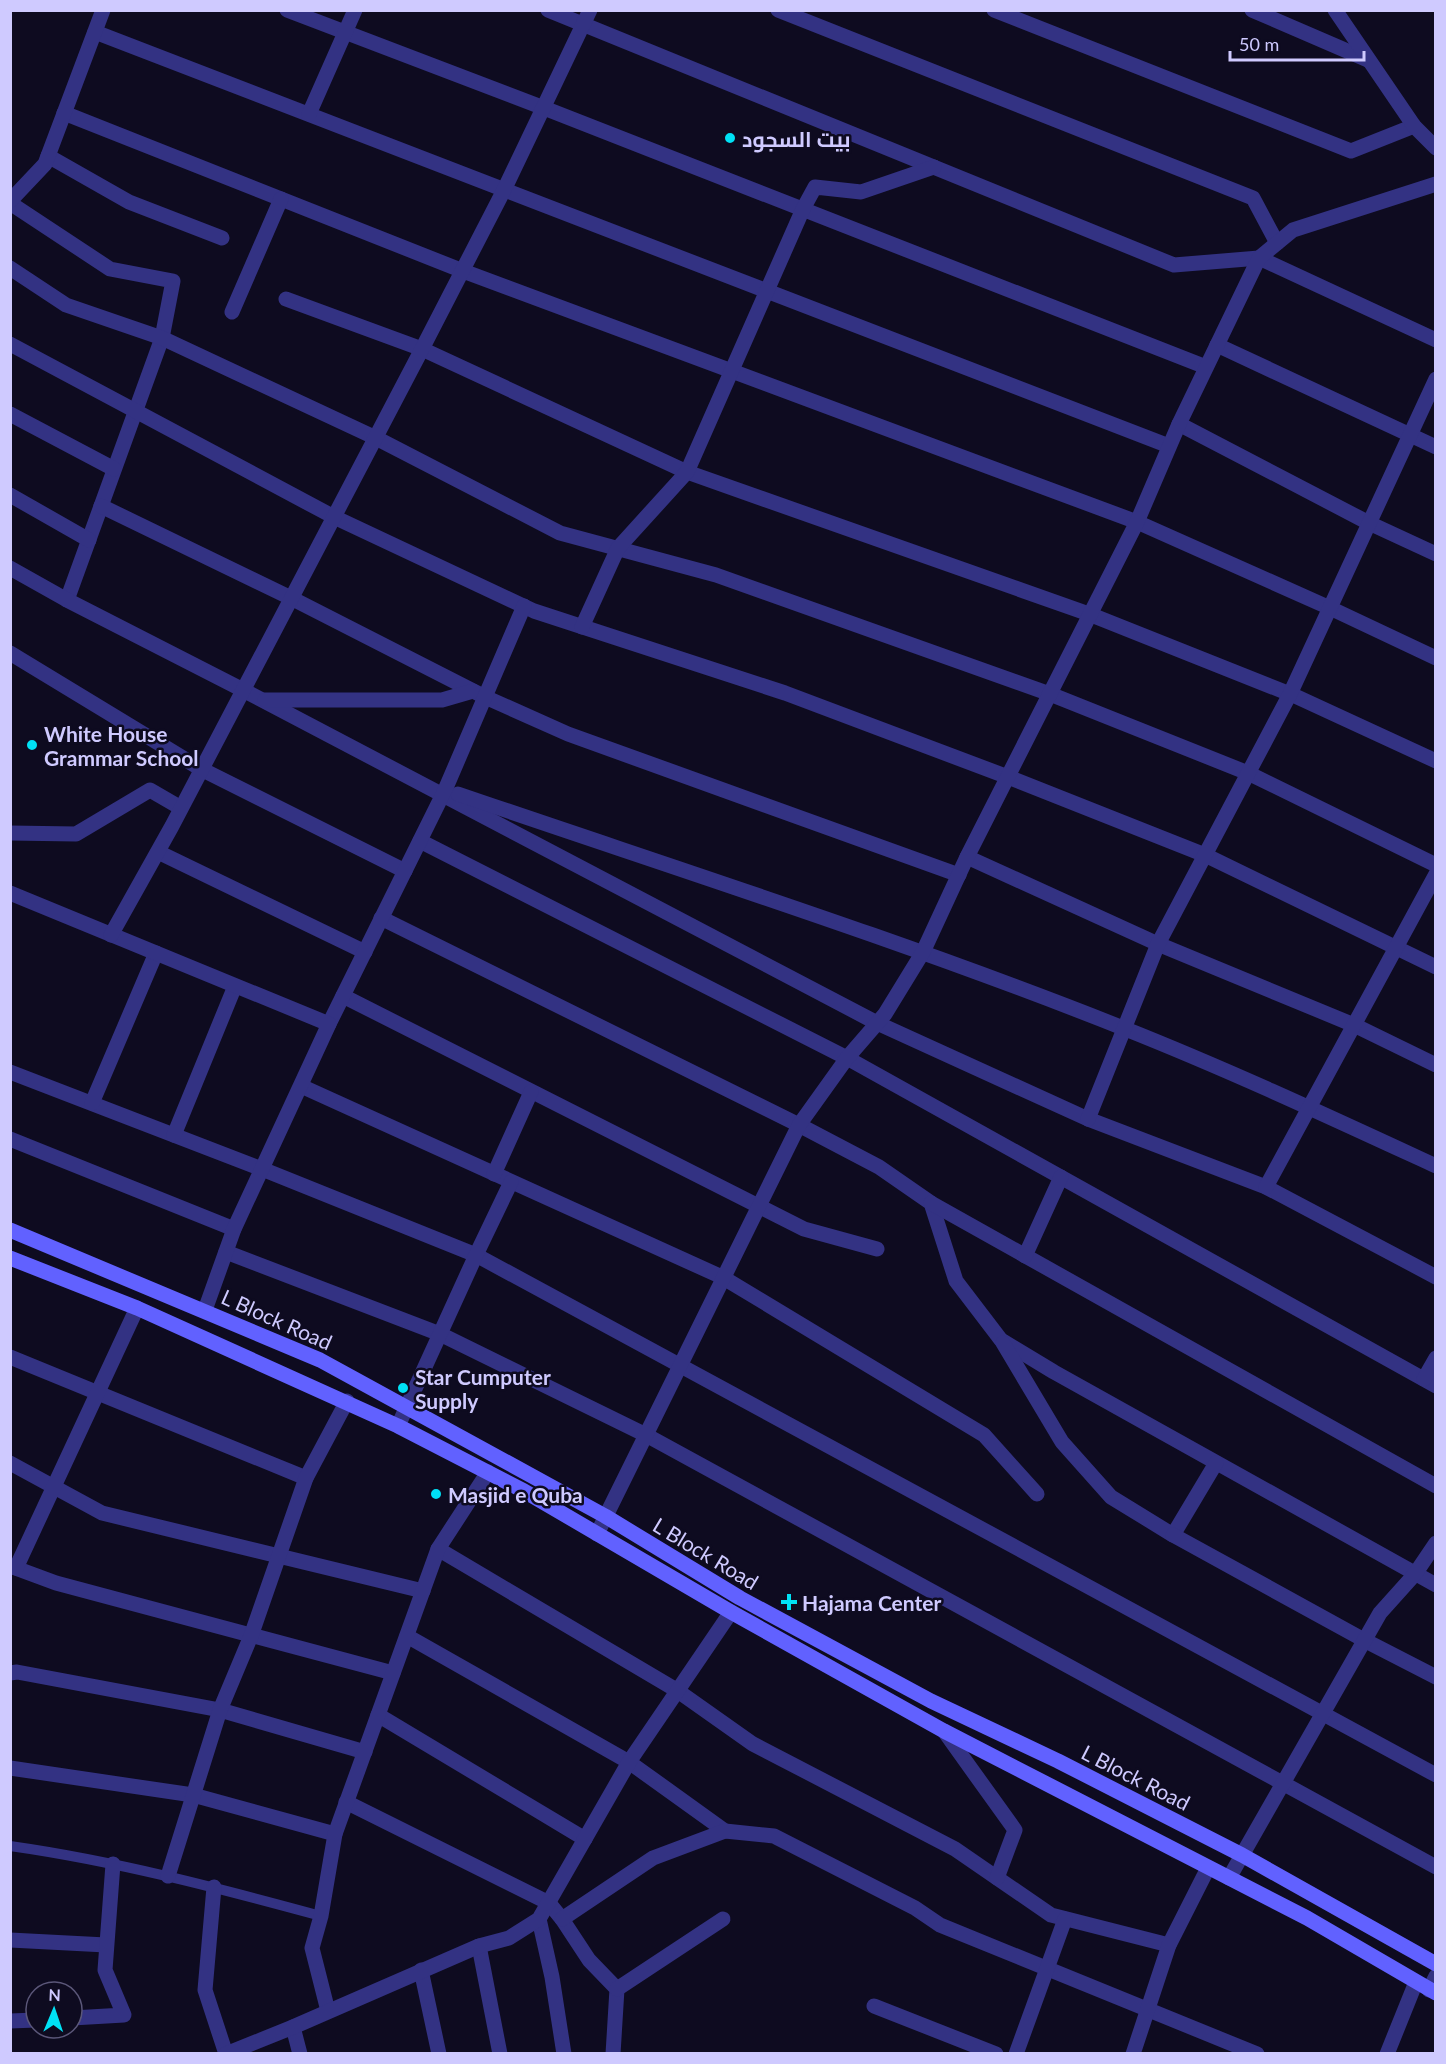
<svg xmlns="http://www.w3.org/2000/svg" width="1446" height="2064" font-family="Lato,Cairo,sans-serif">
  <rect width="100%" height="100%" fill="#0e0b20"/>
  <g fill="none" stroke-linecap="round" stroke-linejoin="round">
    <path stroke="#333283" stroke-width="10" d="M10,1846C116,1861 218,1888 321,1916"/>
    <g stroke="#333283" stroke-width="15">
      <polyline points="287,10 544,108 1206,367"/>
      <polyline points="548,10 1174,265 1259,258 1436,340"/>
      <polyline points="778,10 1253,198 1277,243"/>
      <polyline points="994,10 1351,151 1414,126"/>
      <polyline points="1252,10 1368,60"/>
      <polyline points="95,32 1169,446"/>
      <polyline points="64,113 463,271 1137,522 1330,608 1436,658"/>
      <polyline points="309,114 355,10"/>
      <polyline points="48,156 129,202 222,238"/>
      <polyline points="10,203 110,269 173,281 162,338 67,600"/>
      <polyline points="10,268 66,305 162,338 376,438 560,533 716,575 1050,694 1248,773 1436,865"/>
      <polyline points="286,299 422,349 687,472 1089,614 1295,696 1436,761"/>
      <polyline points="232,312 281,199"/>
      <polyline points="10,344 334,517 534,611 785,693 1008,777 1205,855 1436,967"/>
      <polyline points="1217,345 1436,447"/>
      <polyline points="10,414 114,469"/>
      <polyline points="1179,424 1369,523 1436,554"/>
      <polyline points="10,495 89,540"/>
      <polyline points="101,506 291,598 485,697 568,734 959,875"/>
      <polyline points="10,568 67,600 243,690 877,1023 1088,1119 1266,1187 1436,1277"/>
      <polyline points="582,627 618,548 687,472 803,209 815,187 861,192 934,167"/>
      <polyline points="10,653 201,769 405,871"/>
      <polyline points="265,700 442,700 473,691"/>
      <path d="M458,794C680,870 904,941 1123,1028C1229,1070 1332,1118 1436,1166"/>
      <polyline points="10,833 76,834 150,790 181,808"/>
      <polyline points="420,841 847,1058 1436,1386"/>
      <polyline points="158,852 365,952"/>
      <polyline points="967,857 1158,944 1354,1025 1436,1065"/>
      <polyline points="381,918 799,1125 879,1167 931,1203 956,1281 1001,1340 1054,1372 1436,1585"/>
      <polyline points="343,996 804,1229 877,1249"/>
      <polyline points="329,1024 445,790 524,606"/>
      <polyline points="10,1072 262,1169 476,1255 1436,1775"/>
      <polyline points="301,1086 722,1277 984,1435 1037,1494"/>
      <polyline points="92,1103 156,953"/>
      <polyline points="1088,1119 1158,944 1290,694 1436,379"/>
      <polyline points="174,1135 235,986"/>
      <polyline points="10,1139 234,1229"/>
      <polyline points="494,1174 531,1092"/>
      <polyline points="1266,1187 1436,874"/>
      <polyline points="931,1203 1436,1486"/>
      <polyline points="226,1252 440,1334 646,1435 1436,1867"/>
      <polyline points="1025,1256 1061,1177"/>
      <polyline points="1003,1343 1062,1442 1111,1497 1173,1535 1216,1463"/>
      <polyline points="10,1357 306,1478"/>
      <polyline points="1424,1379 1436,1358"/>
      <polyline points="398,1426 476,1255 511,1182"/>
      <polyline points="10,1463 102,1513 423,1591"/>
      <polyline points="1173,1535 1364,1640 1436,1677"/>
      <polyline points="438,1549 678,1691 753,1744 955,1849 1051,1915 1169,1945"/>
      <polyline points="10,1566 56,1583 393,1673"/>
      <polyline points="16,1568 137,1308"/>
      <polyline points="407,1636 629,1762 725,1831"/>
      <polyline points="10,1673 17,1672 220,1710 365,1752"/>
      <polyline points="378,1715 585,1839"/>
      <polyline points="944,1731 1015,1830 997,1878"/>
      <polyline points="10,1768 193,1795 335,1834"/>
      <polyline points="346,1802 549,1903 562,1919 589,1960 617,1989 613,2054"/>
      <polyline points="168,1876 220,1710 251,1636 306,1478 347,1401"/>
      <polyline points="1229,1878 1380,1613 1415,1574 1436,1543"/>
      <polyline points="214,1887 205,1990 226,2054"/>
      <polyline points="539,1919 552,1977 564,2054"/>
      <polyline points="562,1919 653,1858 725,1831 774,1836 915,1908 940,1925 1257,2054"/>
      <polyline points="10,1940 106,1945"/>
      <polyline points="479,1946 500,2054"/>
      <polyline points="421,1970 439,2054"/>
      <polyline points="617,1989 723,1919"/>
      <polyline points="1429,1990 1436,1976"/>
      <polyline points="874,2006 996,2054"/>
      <polyline points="328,2011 312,1948 321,1916 335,1834 438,1549 488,1472"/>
      <polyline points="72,2018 124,2015 105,1970 113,1864"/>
      <polyline points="10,2021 36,2020"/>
      <polyline points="1016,2054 1065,1919"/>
      <polyline points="1133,2054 1169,1945 1208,1868"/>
      <polyline points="1387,2054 1416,1982"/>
    </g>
    <g stroke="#333283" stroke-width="15">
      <polyline points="1335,10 1414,126 1436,148"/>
      <polyline points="10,201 45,164 103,10"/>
      <polyline points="10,893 329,1024 234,1229 205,1310"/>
      <polyline points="111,935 172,826 422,349 504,190 590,10"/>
      <polyline points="597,1534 799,1125 847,1058 885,1014 923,952 967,857 1137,522 1179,424 1259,258 1293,230 1436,184"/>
      <polyline points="293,2027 300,2054"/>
      <polyline points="226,2054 293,2027 479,1946 509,1938 539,1919 629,1762 731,1612"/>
    </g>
    <g stroke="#6161ff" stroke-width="15">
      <polyline points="10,1230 320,1360 605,1516 740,1598 931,1701 1058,1761 1242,1855 1436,1964"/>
      <polyline points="10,1258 137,1308 398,1426 524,1491 731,1612 944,1731 1307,1918 1436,1993"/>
    </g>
  </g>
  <g fill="#00e1f5" stroke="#0e0b20" stroke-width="2">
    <circle cx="730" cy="138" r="6"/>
    <circle cx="32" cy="745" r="6"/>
    <circle cx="403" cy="1388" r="6"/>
    <circle cx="436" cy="1494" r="6"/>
    <path d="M786 1593h6v6h6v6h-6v6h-6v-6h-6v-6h6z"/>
  </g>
  <g text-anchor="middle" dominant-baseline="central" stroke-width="5" stroke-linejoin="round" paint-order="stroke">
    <g font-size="21" font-weight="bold" fill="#cfcaff" stroke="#0e0b20" text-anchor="start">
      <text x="742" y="138">بیت السجود</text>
      <text x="44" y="733">White House<tspan x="44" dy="24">Grammar School</tspan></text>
      <text x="415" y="1376">Star Cumputer<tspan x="415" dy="24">Supply</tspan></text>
      <text x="448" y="1494">Masjid e Quba</text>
      <text x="802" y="1602">Hajama Center</text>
    </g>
    <g font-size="21" fill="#cfcaff" stroke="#0e0b20">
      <text transform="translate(277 1319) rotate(24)">L Block Road</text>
      <text transform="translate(706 1553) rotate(31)">L Block Road</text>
      <text transform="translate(1136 1777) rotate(27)">L Block Road</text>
    </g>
  </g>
  <rect width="1446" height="2064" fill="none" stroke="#cfcaff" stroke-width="24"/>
  <g transform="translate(54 2010) rotate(2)"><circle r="28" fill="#0e0b20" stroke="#5b5779" stroke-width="1.5"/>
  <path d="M0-4.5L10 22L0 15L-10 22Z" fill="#00e1f5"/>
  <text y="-9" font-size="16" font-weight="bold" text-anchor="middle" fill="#cfcaff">N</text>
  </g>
  <path d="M1230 51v9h134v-9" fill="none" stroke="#cfcaff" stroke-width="3"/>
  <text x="1239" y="51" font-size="18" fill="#cfcaff" stroke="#0e0b20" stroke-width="4.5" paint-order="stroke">50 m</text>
</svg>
